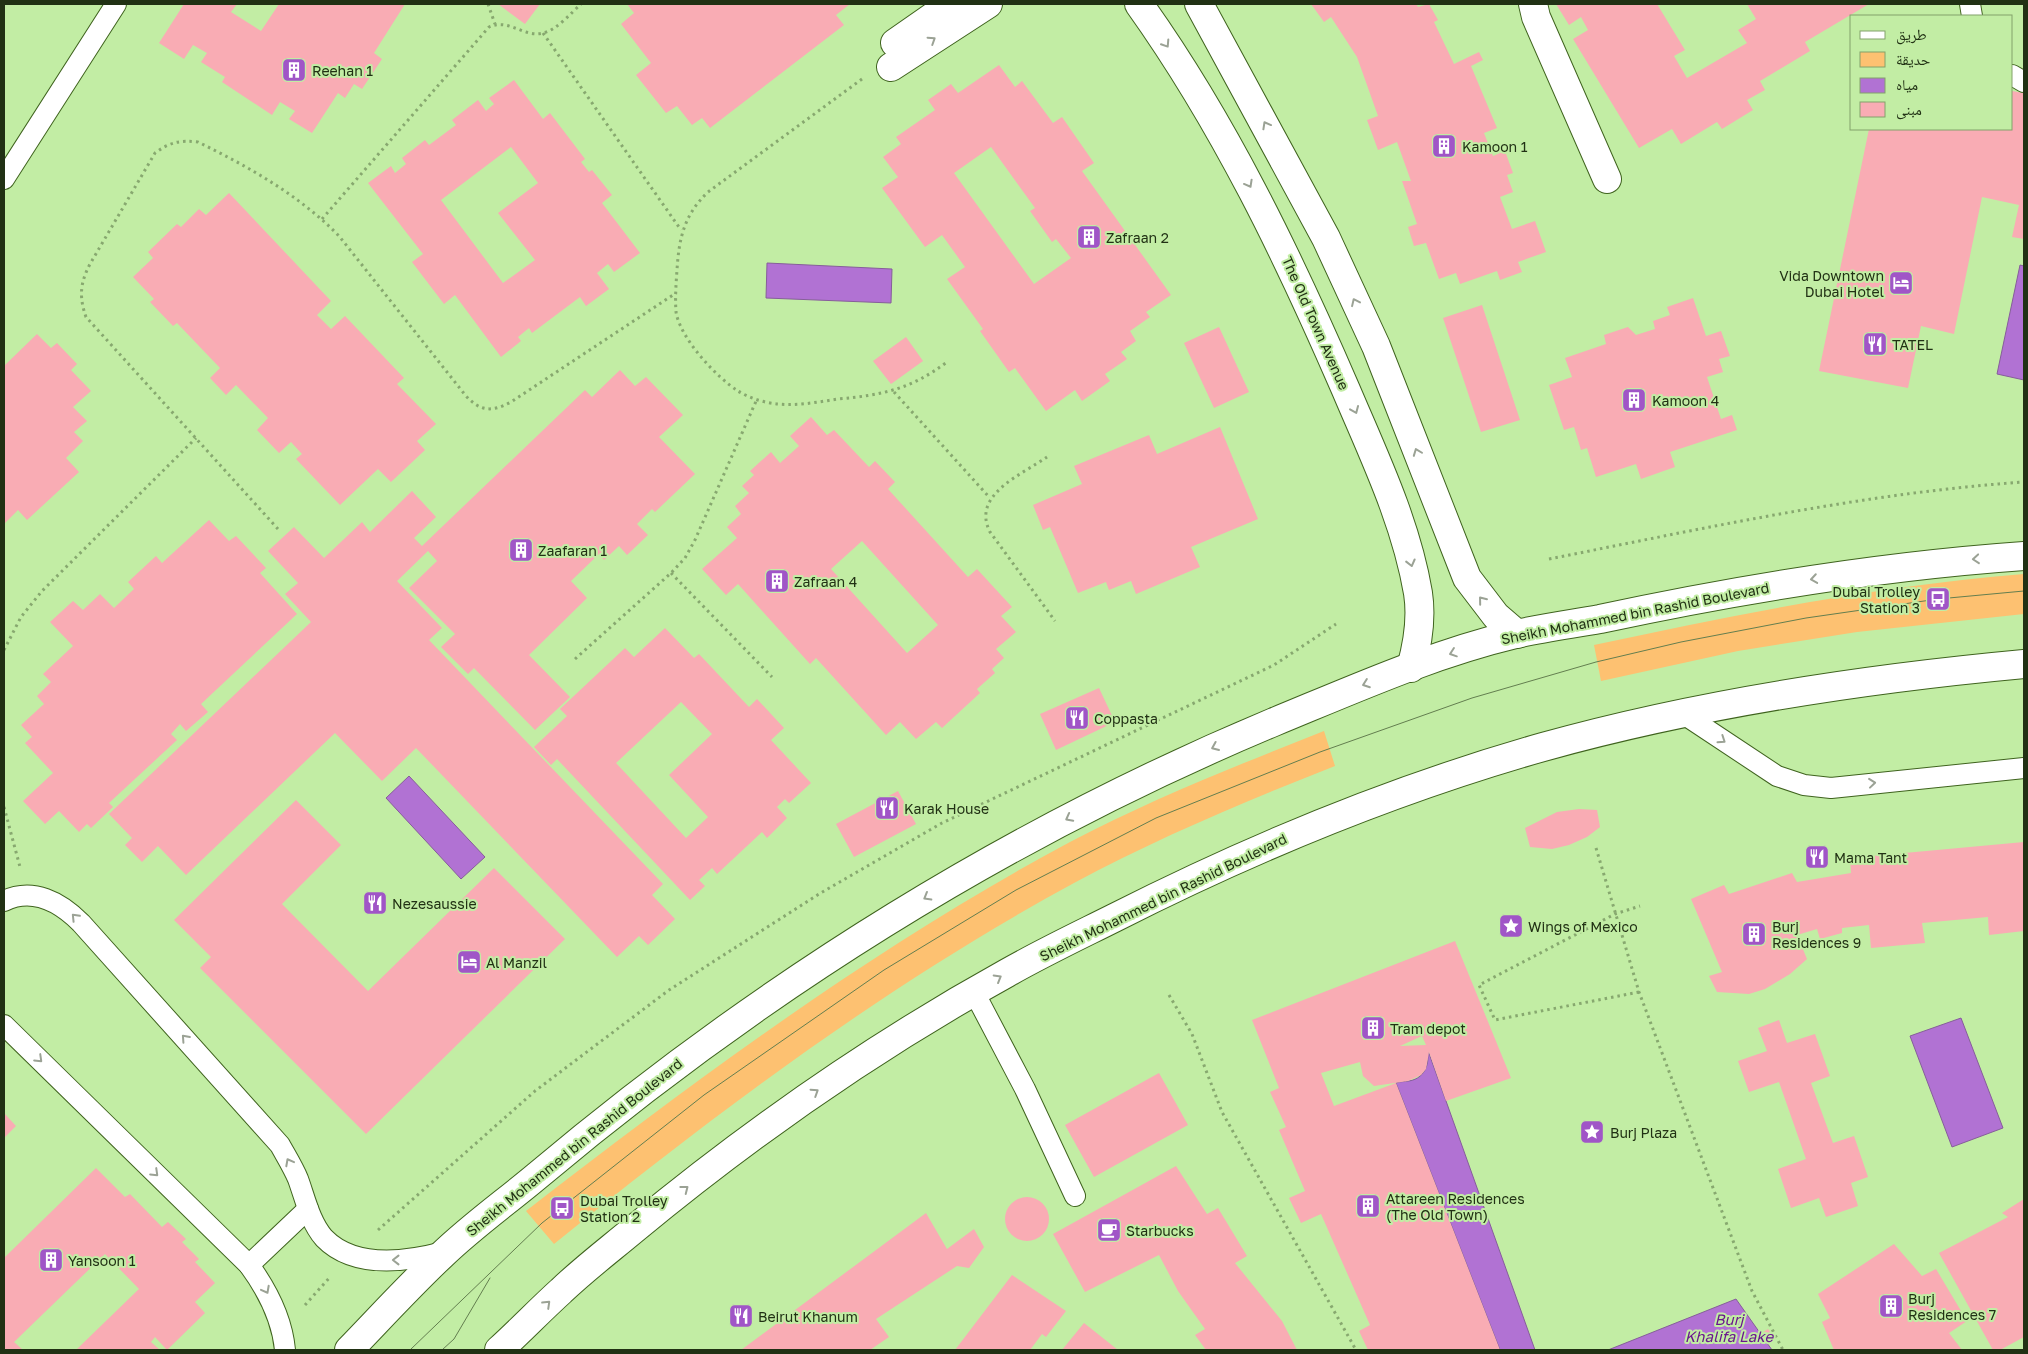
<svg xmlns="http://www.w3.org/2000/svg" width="2028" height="1354" font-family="'Golos Text','Noto Naskh Arabic',sans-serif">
  <rect width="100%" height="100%" fill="#c2eda4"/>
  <g fill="#fdc171">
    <path d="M2024,574V614L1857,632L1738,651L1601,681L1594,645C1737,614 1879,586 2024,574Z"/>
    <path d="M1324,731L1335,766C1246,801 1158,838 1074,883C888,984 718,1111 554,1244L526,1211C699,1077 876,946 1070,842C1152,799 1238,765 1324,731Z"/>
  </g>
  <g fill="#b172d3" stroke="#865e9a">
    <polygon points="767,263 892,269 891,303 766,298"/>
    <polygon points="2020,265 2024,266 2024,380 1997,374"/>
    <polygon points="409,776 485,857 461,879 386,798"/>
    <polygon points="1961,1018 2003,1128 1952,1147 1910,1036"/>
    <path d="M1426,1045L1535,1350H1500L1396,1083C1401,1081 1404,1082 1409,1081C1427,1078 1431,1060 1426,1045Z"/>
    <polygon points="1736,1299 1772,1350 1608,1350"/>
  </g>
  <g fill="#f9acb4" fill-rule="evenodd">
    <polygon points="184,4 237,4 231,12 261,31 279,4 405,4 374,53 382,59 362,89 354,84 345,98 338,93 312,133 289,119 295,111 280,102 272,115 222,82 225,77 201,62 207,53 193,45 184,59 159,43"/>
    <polygon points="498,4 540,4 525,24"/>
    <polygon points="627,4 850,4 836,15 844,25 710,128 702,118 692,125 677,106 666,113 636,75 651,63 621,24 634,13"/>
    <polygon points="1311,4 1416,4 1418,7 1429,4 1438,20 1434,22 1454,64 1479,52 1483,60 1471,66 1497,128 1484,133 1493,156 1505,151 1513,173 1507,175 1513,192 1500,197 1512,229 1535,221 1546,252 1518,262 1522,272 1500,280 1497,271 1460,284 1456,273 1439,279 1426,243 1414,246 1408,227 1417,224 1402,181 1411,181 1397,142 1378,150 1367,120 1378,116 1357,57 1331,17 1324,22"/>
    <polygon points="1556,4 1657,4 1685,50 1674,56 1687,78 1747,43 1738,30 1756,19 1747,4 1869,4 1805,42 1810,51 1760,81 1765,90 1747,100 1753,110 1722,129 1717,122 1681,144 1672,129 1639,148 1573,39 1588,30 1581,17 1569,25"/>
    <path d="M999,65L1015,87L1022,81L1053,123L1062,117L1094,163L1082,171L1171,295L1146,312L1150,317L1130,331L1136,341L1121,352L1127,359L1105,374L1110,381L1082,401L1075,390L1046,411L1015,368L1009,372L980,331L983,329L947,279L965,267L942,235L925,247L882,188L898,177L883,157L901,144L896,137L935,110L928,100L951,84L958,93ZM991,147L1035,208L1030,211L1052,242L1056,239L1071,258L1034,284L954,173Z"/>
    <path d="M514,80L543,119L550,113L585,159L581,162L589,172L592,170L612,195L602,203L640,253L614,272L608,264L597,273L609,289L586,306L580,297L532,333L529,328L518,337L521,341L501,357L455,295L444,304L412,262L423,254L368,183L391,166L395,173L406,164L402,158L425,140L429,145L456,125L452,120L478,100L486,111L494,104L489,98ZM511,147L538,183L498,213L535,260L503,283L441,200Z"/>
    <polygon points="2012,91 2024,93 2024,239 2012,237 2019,205 1982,197 1954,334 1921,326 1908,388 1819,371 1869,129 2012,129"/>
    <polygon points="229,193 331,301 317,315 331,329 345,316 404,378 397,384 436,424 417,441 425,450 391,482 378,469 340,505 296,459 302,454 291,442 279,453 257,430 268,418 236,385 226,395 210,378 220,368 177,323 173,326 150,302 154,299 133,277 153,258 148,252 177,224 181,227 199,209 206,215"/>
    <polygon points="1693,298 1706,336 1721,331 1730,356 1719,359 1723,372 1707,377 1721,419 1732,415 1737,430 1670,452 1675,467 1641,479 1636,464 1596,477 1587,448 1581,450 1574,427 1564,430 1549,385 1572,377 1565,358 1606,344 1604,335 1628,327 1636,335 1655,329 1653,321 1670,315 1667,307"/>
    <polygon points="1482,305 1520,420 1481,432 1443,318"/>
    <polygon points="1219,327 1249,392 1214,408 1184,343"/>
    <polygon points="37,334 51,348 57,343 77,364 71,370 91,391 73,407 87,421 74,432 83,441 66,458 79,472 27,520 18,510 4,524 4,366"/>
    <polygon points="906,337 923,361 891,384 873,361"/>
    <polygon points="620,370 635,386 646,377 683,415 659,437 695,474 655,512 652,509 637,524 648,535 627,555 619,546 604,560 599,554 571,581 587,598 529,655 570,697 535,730 474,668 468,674 441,647 455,634 409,588 437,561 428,551 397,581 442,628 429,640 663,884 652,895 675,919 648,945 639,936 617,957 416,748 382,781 335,733 186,875 158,846 142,862 125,845 132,838 109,814 311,622 285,594 298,583 268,551 294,527 324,558 362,522 370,532 412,491 436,517 414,538 422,546 585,390 592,397"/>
    <path d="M811,417L827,435L834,430L869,467L875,461L895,482L888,489L968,577L977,569L1012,607L1001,616L1016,632L996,649L1004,658L992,669L995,673L977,689L980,693L942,728L936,722L916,739L900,722L886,735L816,658L810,664L738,584L726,595L702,569L737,538L727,527L741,514L735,506L749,493L742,486L754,475L750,471L771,452L780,463L799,446L790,436ZM862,541L938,625L907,653L831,569Z"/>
    <polygon points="1220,427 1258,519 1191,547 1200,567 1136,594 1131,581 1109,590 1106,582 1078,593 1050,527 1043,530 1033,505 1082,484 1074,466 1149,435 1157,454"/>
    <polygon points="209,520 229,541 236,536 266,568 260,573 297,614 201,704 208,712 186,731 180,724 171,734 177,740 109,803 113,807 91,828 87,824 79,832 59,811 45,824 23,801 53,773 25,743 32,737 21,725 44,704 37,696 51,682 43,674 73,646 50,622 73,601 83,610 100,594 114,608 134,589 128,582 156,556 162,563"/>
    <path d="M665,628L694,658L699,654L749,707L757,699L784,728L771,740L811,783L789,803L785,799L777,807L787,818L767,838L762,832L717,874L712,868L699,880L705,886L690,900L557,759L551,765L534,747L567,716L560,709L625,648L634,657ZM681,702L712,734L669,775L708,817L686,838L616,763Z"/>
    <polygon points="1099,688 1115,722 1056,750 1040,714"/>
    <polygon points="898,791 916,824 854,857 836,824"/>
    <polygon points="296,800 341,845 282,904 368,991 494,868 565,939 366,1134 200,968 211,957 174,920"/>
    <polygon points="1579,809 1597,810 1600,827 1587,837 1569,845 1552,849 1530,847 1525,828 1557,812"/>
    <polygon points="2024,842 2024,931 1989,935 1988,917 1922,923 1925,943 1871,948 1869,925 1842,928 1842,933 1820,939 1817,929 1797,935 1807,959 1790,974 1765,989 1749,994 1717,992 1709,976 1722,972 1691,899 1724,885 1729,894 1792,873 1797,882 1851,873 1850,858"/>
    <path d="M1455,941L1511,1078L1446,1101L1429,1052L1426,1069L1421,1075L1408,1081L1374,1086L1363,1076L1360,1062L1321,1073L1334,1106L1396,1083L1500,1350H1368L1359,1331L1370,1325L1321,1214L1301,1223L1289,1198L1305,1191L1279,1130L1286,1127L1270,1092L1279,1088L1252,1020ZM1422,1036L1426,1045L1400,1046Z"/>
    <polygon points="1779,1020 1787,1043 1815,1034 1830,1076 1811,1083 1833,1143 1854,1136 1868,1177 1851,1183 1858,1206 1826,1217 1819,1198 1791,1208 1778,1169 1806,1159 1779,1082 1749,1092 1738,1061 1767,1051 1758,1028"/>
    <polygon points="1159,1073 1188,1125 1094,1177 1065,1125"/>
    <polygon points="4,1113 16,1126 4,1138"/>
    <polygon points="1176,1166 1207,1214 1218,1208 1247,1256 1235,1263 1282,1321 1297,1350 1206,1350 1195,1335 1205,1329 1178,1291 1159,1255 1085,1292 1053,1234"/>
    <polygon points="96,1168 125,1197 130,1194 162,1227 168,1222 186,1239 182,1242 199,1259 195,1262 215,1283 195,1302 205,1313 167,1350 155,1337 151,1342 160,1350 76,1350 139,1289 105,1254 14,1342 23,1350 4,1350 4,1258"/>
    <circle cx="1027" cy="1219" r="22"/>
    <polygon points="2024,1199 2024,1337 2000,1350 1993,1350 1939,1253 2008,1217 2002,1213"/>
    <polygon points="926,1213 947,1249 974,1229 984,1247 969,1268 957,1266 876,1319 889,1337 870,1350 741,1350"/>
    <polygon points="1894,1244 1922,1276 1936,1269 1967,1321 1949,1333 1962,1350 1834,1350 1822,1322 1830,1318 1818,1294"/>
    <polygon points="1012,1275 1066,1311 1046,1337 1042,1334 1030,1350 955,1350"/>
    <polygon points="1084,1323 1118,1350 1062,1350"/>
    <polygon points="1768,1329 1773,1336 1767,1341 1762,1333"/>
  </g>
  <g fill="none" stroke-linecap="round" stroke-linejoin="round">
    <defs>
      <g id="service">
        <polyline points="1970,4 1972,16"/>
        <polyline points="2012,75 2024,82"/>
        <polyline points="4,179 116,4"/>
        <polyline points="1682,713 1777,776 1804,785 1831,788 2024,768"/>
        <path d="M4,901C33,887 60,902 81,923L280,1145C286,1156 293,1167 298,1179C305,1198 310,1222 324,1238C354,1269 406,1262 444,1252"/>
        <polyline points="974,992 1025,1089 1075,1196"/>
        <path d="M4,1025L249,1265C268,1291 282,1318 285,1350"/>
        <polyline points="249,1265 308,1209"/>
      </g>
      <g id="minor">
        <polyline points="1533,4 1536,17 1607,179"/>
        <polyline points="895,43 951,4"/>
        <polyline points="891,67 988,4"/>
      </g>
      <g id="tertiary">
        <path d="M1139,4C1224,123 1288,256 1346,390C1374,456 1406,522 1418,593C1422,619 1418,643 1411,668"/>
        <polyline points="1199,4 1326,238 1376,346 1467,578 1496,616 1517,634"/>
      </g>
      <g id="primary">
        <path d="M349,1350C380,1318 410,1285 442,1255C472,1226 506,1202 537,1176C759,989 1006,834 1274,722C1352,690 1432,654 1516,634C1543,628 1572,624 1600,619C1740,589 1881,566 2024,556"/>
        <path d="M499,1350C520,1331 540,1310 561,1291C584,1269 609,1250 633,1230C749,1134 875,1046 1007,973C1042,953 1078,936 1114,918C1252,848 1395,789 1543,747C1701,703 1862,679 2024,664"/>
      </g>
    </defs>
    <use href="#service" stroke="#3f631e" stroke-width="22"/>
    <use href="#minor" stroke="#3f631e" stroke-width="30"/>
    <use href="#tertiary" stroke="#3f631e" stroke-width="30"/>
    <use href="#primary" stroke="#3f631e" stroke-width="30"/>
    <g stroke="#87a86f" stroke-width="3" stroke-dasharray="2.5 4" stroke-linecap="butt">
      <polyline points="488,4 495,24"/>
      <polyline points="543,33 681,230"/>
      <path d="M862,79L708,192C684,215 679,238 677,270C676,284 675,298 676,312C680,338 716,377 738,391C749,398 765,403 778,404C798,406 818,402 838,399C883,395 911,389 947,362"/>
      <path d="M322,219L489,27C509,18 524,38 543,33C557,30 571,13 581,4"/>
      <polyline points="894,392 990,498"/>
      <path d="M1047,457C1021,475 971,495 990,532L1055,621"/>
      <path d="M278,529L86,317C79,297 80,283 90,264L155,153C170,142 180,140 198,142C249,167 299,195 339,236L466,396C481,412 492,412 511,402L676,293"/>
      <path d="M1549,559C1706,528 1864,493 2024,482"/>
      <polyline points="671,573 772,677"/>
      <polyline points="4,650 21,617 42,591 196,438"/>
      <polyline points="575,659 671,573 685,558 695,540 757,399"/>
      <polyline points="4,807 20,867"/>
      <polyline points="1596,848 1639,992 1752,1291 1783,1350"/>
      <polyline points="1639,992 1495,1020 1479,985 1615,914 1640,906"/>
      <polyline points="1169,995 1192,1034 1222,1112 1356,1350"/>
      <polyline points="378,1230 535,1091 669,990 819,894 942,823 1274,665 1336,624"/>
      <polyline points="305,1305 331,1276"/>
    </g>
    <use href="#service" stroke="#fff" stroke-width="20"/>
    <use href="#minor" stroke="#fff" stroke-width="28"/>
    <use href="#tertiary" stroke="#fff" stroke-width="28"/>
    <use href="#primary" stroke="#fff" stroke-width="28"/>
    <g stroke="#637e4f" stroke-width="1">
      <polyline points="410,1350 542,1223 704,1095 884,970 1016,890 1156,818 1320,752 1472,698 1596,662 1681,642 1806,618 1938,599 2024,591"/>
      <polyline points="442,1350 454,1339 490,1278"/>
    </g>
  </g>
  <defs><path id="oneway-chevron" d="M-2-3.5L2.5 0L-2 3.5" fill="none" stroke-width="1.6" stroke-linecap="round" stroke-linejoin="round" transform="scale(1.25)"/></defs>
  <g stroke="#9ba295">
    <use href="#oneway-chevron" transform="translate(932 40) rotate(-33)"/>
    <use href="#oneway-chevron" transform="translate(1166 44) rotate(57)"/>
    <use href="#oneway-chevron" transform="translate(1266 125) rotate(-119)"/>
    <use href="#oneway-chevron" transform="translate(1249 184) rotate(61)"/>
    <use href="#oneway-chevron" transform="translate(1355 302) rotate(-115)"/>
    <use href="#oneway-chevron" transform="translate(1355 410) rotate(67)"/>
    <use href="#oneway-chevron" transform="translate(1417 452) rotate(-111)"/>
    <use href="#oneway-chevron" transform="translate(1976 559) rotate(175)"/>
    <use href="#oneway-chevron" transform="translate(1411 563) rotate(76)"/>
    <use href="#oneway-chevron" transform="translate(1814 579) rotate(171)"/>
    <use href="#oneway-chevron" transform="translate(1482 600) rotate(-129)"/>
    <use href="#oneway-chevron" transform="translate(1453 653) rotate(161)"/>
    <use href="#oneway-chevron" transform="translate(1366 684) rotate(160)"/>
    <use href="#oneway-chevron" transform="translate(1722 740) rotate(34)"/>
    <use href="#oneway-chevron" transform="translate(1215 747) rotate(157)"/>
    <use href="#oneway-chevron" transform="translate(1872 783) rotate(-6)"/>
    <use href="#oneway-chevron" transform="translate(1069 818) rotate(152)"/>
    <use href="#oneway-chevron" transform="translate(927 897) rotate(150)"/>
    <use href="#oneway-chevron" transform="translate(75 917) rotate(-134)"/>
    <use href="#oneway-chevron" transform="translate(998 978) rotate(-30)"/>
    <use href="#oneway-chevron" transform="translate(185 1038) rotate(-132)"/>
    <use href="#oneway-chevron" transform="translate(39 1059) rotate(44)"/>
    <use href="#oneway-chevron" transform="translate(815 1092) rotate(-33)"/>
    <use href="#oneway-chevron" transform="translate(289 1162) rotate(-118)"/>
    <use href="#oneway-chevron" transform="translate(155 1173) rotate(44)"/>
    <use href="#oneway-chevron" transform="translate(685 1189) rotate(-38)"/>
    <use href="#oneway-chevron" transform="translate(396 1260) rotate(-180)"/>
    <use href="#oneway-chevron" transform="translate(266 1290) rotate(62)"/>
    <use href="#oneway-chevron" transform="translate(547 1304) rotate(-44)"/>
  </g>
  <defs>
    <symbol id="building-square" viewBox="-11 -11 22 22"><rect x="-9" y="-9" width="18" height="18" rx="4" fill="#a055c7" stroke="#c2eda4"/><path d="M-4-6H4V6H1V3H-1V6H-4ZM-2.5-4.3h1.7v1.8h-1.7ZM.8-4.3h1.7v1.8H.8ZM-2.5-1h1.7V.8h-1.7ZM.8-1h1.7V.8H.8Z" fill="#fff"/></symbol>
    <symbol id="hotel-square" viewBox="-11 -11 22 22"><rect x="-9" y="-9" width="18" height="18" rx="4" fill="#a055c7" stroke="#c2eda4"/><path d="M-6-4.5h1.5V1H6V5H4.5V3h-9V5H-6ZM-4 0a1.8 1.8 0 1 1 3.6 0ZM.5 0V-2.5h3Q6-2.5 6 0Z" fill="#fff"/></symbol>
    <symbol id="restaurant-square" viewBox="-11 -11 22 22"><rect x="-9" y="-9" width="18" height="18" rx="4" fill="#a055c7" stroke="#c2eda4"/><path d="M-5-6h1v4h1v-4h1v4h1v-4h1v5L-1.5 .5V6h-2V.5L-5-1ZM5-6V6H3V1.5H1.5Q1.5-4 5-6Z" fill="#fff"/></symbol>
    <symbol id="bus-square" viewBox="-11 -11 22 22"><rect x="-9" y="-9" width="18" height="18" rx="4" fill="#a055c7" stroke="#c2eda4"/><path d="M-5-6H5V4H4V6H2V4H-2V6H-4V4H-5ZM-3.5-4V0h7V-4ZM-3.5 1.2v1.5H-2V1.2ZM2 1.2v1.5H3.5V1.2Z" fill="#fff"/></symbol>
    <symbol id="sight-square" viewBox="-11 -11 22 22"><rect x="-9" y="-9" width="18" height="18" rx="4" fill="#a055c7" stroke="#c2eda4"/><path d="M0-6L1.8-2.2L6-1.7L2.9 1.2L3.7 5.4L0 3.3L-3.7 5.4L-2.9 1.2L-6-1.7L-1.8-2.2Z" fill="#fff"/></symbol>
    <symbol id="cafe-square" viewBox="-11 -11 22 22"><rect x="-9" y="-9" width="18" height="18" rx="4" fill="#a055c7" stroke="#c2eda4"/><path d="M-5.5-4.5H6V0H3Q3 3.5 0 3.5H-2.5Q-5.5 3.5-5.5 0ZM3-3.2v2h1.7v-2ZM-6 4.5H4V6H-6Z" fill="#fff"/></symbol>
  </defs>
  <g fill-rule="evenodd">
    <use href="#building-square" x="280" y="56" width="28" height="28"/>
    <use href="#building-square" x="1430" y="132" width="28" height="28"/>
    <use href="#building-square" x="1075" y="223" width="28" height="28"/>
    <use href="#hotel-square" x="1887" y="269" width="28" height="28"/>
    <use href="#restaurant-square" x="1861" y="330" width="28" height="28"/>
    <use href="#building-square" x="1620" y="386" width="28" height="28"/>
    <use href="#building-square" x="507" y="536" width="28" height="28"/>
    <use href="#building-square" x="763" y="567" width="28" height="28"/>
    <use href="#bus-square" x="1924" y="585" width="28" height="28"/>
    <use href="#restaurant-square" x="1063" y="704" width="28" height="28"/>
    <use href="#restaurant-square" x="873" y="794" width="28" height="28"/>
    <use href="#restaurant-square" x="1803" y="843" width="28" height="28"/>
    <use href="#restaurant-square" x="361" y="889" width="28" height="28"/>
    <use href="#sight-square" x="1497" y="912" width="28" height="28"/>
    <use href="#building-square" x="1740" y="920" width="28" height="28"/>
    <use href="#hotel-square" x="455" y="948" width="28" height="28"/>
    <use href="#building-square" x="1359" y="1014" width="28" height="28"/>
    <use href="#sight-square" x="1578" y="1118" width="28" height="28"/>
    <use href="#building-square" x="1354" y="1192" width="28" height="28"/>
    <use href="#bus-square" x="548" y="1194" width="28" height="28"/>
    <use href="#cafe-square" x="1095" y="1216" width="28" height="28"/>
    <use href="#building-square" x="37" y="1246" width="28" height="28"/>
    <use href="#building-square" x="1877" y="1292" width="28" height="28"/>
    <use href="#restaurant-square" x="727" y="1302" width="28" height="28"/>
  </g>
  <g text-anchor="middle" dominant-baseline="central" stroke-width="4" stroke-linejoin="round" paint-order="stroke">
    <g font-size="14" fill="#213114" stroke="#c2eda4" text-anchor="start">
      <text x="312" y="70">Reehan 1</text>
      <text x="1462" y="146">Kamoon 1</text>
      <text x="1106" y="237">Zafraan 2</text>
      <text x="1884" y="275" text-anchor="end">Vida Downtown<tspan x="1884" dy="16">Dubai Hotel</tspan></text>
      <text x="1892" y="344">TATEL</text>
      <text x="1652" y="400">Kamoon 4</text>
      <text x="538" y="550">Zaafaran 1</text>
      <text x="794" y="581">Zafraan 4</text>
      <text x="1920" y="591" text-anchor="end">Dubai Trolley<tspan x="1920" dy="16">Station 3</tspan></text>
      <text x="1094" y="718">Coppasta</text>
      <text x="904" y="808">Karak House</text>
      <text x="1834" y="857">Mama Tant</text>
      <text x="392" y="903">Nezesaussie</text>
      <text x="1528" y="926">Wings of Mexico</text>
      <text x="1772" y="926">Burj<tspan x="1772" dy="16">Residences 9</tspan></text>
      <text x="486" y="962">Al Manzil</text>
      <text x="1390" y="1028">Tram depot</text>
      <text x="1610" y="1132">Burj Plaza</text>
      <text x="1386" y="1198">Attareen Residences<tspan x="1386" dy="16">(The Old Town)</tspan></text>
      <text x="580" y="1200">Dubai Trolley<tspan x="580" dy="16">Station 2</tspan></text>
      <text x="1126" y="1230">Starbucks</text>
      <text x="68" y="1260">Yansoon 1</text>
      <text x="1908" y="1298">Burj<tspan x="1908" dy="16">Residences 7</tspan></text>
      <text x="758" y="1316">Beirut Khanum</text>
    </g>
    <g font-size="14" fill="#213114" stroke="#c2eda4">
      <text transform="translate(1316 323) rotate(66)">The Old Town Avenue</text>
      <text transform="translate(1635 613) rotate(-11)">Sheikh Mohammed bin Rashid Boulevard</text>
      <text transform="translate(1163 897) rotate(-26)">Sheikh Mohammed bin Rashid Boulevard</text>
      <text transform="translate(574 1147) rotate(-39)">Sheikh Mohammed bin Rashid Boulevard</text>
    </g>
    <g font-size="15" font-style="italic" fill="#6a168d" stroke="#c2eda4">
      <text x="1729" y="1319">Burj<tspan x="1729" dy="17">Khalifa Lake</tspan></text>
    </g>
  </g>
  <rect width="2028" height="1354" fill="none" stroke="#213114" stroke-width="10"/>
  <rect x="1850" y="15" width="162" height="115" fill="#c2eda4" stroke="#82a26a"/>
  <rect x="1860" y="31" width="25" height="8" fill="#ffffff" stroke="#82a26a"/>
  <text x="1896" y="40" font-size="15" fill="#213114">طريق</text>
  <rect x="1860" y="52" width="25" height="15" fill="#fdc171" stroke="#82a26a"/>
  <text x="1896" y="65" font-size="15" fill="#213114">حديقة</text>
  <rect x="1860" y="78" width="25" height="15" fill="#b172d3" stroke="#82a26a"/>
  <text x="1896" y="90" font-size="15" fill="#213114">مياه</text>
  <rect x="1860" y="102" width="25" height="15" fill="#f9acb4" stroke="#82a26a"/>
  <text x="1896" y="115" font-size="15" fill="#213114">مبنى</text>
</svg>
